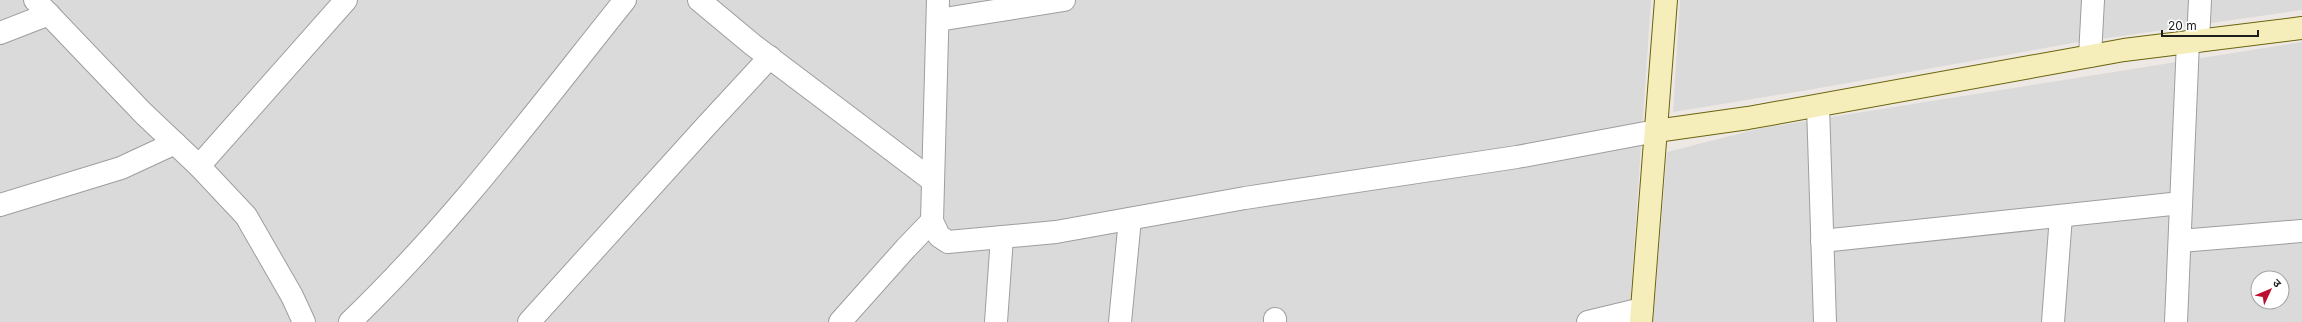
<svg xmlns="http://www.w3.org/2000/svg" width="2302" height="322" font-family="Inter,'Noto Sans Devanagari',sans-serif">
  <rect width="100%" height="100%" fill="#ede8e3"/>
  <g fill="#dbdada" fill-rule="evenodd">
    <polygon points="0,0 1651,0 1629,322 0,322"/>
    <polygon points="1680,0 2302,0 2302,10 2073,43 1808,90 1673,112"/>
    <path d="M2302,42V322H1653L1667,152L1762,128ZM2258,278H2282V302H2258Z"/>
  </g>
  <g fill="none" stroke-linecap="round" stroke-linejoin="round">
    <defs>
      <g id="street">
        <polyline points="35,0 143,113 199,166 246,216 292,296 304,322"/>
        <polyline points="699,0 753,45 933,181"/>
        <polyline points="938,0 932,221 939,236 948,242 1056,232 1245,198 1517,157 1656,131"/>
        <polyline points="938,20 1064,0"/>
        <polyline points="0,33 49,14"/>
        <polyline points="2198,41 2200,0"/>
        <polyline points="2090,56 2093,0"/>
        <polyline points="1818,106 1825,322"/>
        <polyline points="199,166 346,0"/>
        <polyline points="0,205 121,168 175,143"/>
        <polyline points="1822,241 2181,203"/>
        <polyline points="2180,241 2302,231"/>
        <path d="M350,322C452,224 537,110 625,0"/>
        <polyline points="529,322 707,125 770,57"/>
        <polyline points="840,322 906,248 932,221"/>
        <polyline points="996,322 1002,237"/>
        <polyline points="1120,322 1130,219"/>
        <polyline points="1275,322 1275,319"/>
        <polyline points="1588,322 1642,309"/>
        <polyline points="2053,322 2061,216"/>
        <polyline points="2176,322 2188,42"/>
      </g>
      <g id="secondary">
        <polyline points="1656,131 1748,118 2124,50 2302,28"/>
        <polyline points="1641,322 1666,0"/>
      </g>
    </defs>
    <use href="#street" stroke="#9e9e9e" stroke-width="24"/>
    <use href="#secondary" stroke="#6b640c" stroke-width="24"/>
    <use href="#street" stroke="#fff" stroke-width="22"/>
    <use href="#secondary" stroke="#f5edba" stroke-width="22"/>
  </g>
  <g transform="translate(2270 290) rotate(46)"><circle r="19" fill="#ffffff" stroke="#a5a5a5"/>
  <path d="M0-3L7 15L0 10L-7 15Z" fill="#bc0e2e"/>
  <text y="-6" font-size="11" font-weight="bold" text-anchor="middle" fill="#1d1d1d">उ</text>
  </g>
  <path d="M2162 30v6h96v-6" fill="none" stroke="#1d1d1d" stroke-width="2"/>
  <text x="2168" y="30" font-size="12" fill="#1d1d1d" stroke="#ffffff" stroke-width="3" paint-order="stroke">20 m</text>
</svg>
